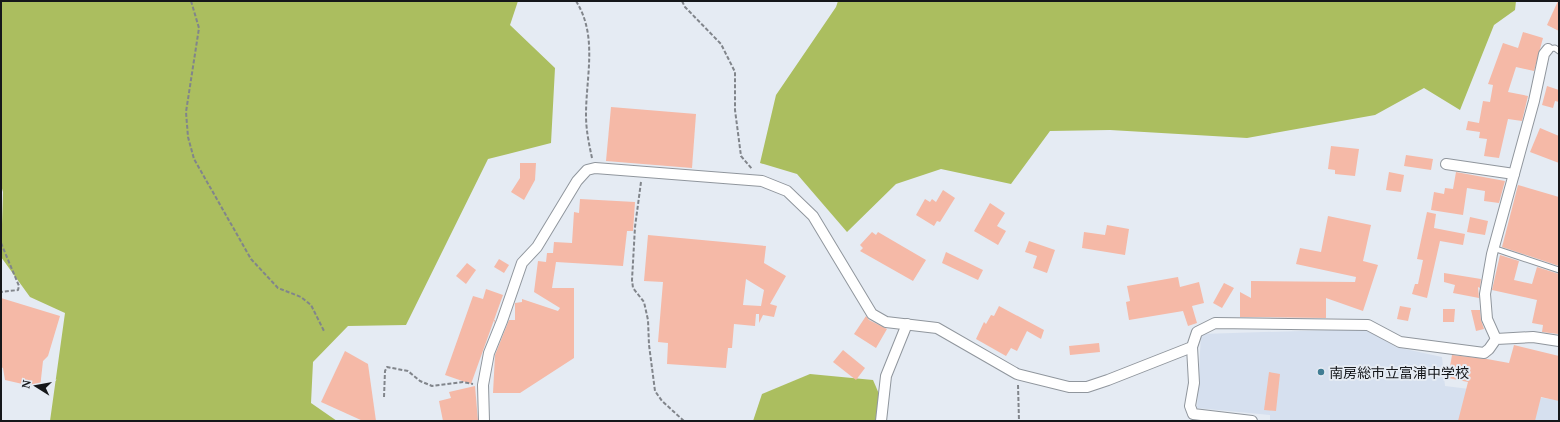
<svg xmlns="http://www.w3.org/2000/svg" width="1560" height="422" font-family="'PT Serif','Noto Sans JP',serif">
  <rect width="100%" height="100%" fill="#e5ebf3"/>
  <polygon fill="#d6e0ef" points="1366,329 1396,347 1442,357 1445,386 1559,400 1559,421 1270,421 1270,415 1197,408 1201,334"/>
  <g fill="#abbe5f">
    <polygon points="1,1 518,1 510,25 555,68 551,143 488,159 406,325 348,326 313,362 311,403 337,421 50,421 65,313 30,297 1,257 3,192 1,185"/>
    <polygon points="838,1 1516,1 1515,10 1494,25 1460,110 1424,88 1375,115 1247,138 1110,130 1050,131 1011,184 941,169 896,184 847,232 797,174 760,163 776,95 836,7"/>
    <polygon points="810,374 873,380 886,410 882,421 753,421 762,394"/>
  </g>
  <g fill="#f5b9a7" fill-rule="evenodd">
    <polygon points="1558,1 1559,1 1559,31 1547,25"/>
    <polygon points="1523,32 1543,38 1534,71 1516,67 1508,92 1528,96 1522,121 1508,119 1499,158 1484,156 1487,139 1479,138 1480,132 1466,130 1468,121 1479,123 1483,101 1490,102 1493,85 1488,84 1503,43 1518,48"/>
    <polygon points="1547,86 1559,90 1559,102 1555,101 1553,108 1542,105"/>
    <polygon points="611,107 696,114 692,168 606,161"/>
    <polygon points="1540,128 1559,136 1559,163 1530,152"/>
    <polygon points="1331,146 1359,149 1355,176 1335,174 1335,170 1328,169"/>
    <polygon points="1406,155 1433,159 1431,170 1404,166"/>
    <polygon points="520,163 536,163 535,180 524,200 511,192 520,178"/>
    <polygon points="1389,172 1404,175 1401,192 1386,190"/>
    <polygon points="1456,172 1505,181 1499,203 1484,201 1485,191 1467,188 1463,215 1431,210 1434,192 1444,194 1445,188 1453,189"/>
    <polygon points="1518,185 1559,197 1559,266 1502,247"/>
    <polygon points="943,190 955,198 940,222 937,221 934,226 916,215 925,199 930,202 932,199 936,202"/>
    <polygon points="580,199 635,202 633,231 627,231 623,266 556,262 552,288 574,288 574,358 520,393 493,393 495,355 509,320 515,320 515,303 522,302 522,299 558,311 560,308 534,292 538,261 546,262 547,253 553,253 554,242 572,243 574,212 579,213"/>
    <polygon points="990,203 1005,213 997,226 1006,231 998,245 974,231"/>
    <polygon points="1427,212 1436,214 1434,228 1465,234 1463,245 1440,241 1427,298 1412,294 1415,284 1418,284 1423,260 1417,259"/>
    <polygon points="1328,216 1371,225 1363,261 1378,265 1363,311 1326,298 1326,318 1240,317 1240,292 1251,298 1251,281 1355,282 1356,277 1296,264 1300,248 1321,252"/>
    <polygon points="1470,217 1488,221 1485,235 1467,232"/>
    <polygon points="1107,225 1129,229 1125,255 1082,248 1084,232 1105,235"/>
    <polygon points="872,232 876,235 878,232 926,260 913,281 860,251 863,248 860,245"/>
    <path d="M648,235L766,246L764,263L786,276L770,304L777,306L774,317L763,315L759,323V314H756L755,326L734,324L732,348H728L726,368L667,364L668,343L658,342L663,282L644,281ZM746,279L764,290L761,306L743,305Z"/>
    <polygon points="1029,241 1055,250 1047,273 1033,268 1037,256 1025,252"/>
    <polygon points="946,252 983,270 978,280 942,263"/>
    <polygon points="1500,255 1519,261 1514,280 1532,284 1537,267 1559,274 1558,334 1542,332 1543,325 1532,323 1537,300 1492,290"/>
    <polygon points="499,259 509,265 504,273 494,267"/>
    <polygon points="467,263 476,270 466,284 456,276"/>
    <polygon points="1444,273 1481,279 1480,288 1478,287 1479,298 1453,293 1455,285 1444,282"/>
    <polygon points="1178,277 1180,287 1199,282 1204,303 1192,306 1197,323 1188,326 1183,311 1129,320 1126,302 1130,301 1127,286"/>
    <polygon points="1224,283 1234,288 1222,308 1213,303"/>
    <polygon points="486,289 503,295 494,320 495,320 494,324 494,320 471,384 445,375 473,296 483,299"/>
    <polygon points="1,298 60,316 48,356 43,361 40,388 5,380 3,368 1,367"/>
    <polygon points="999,306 1044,330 1041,339 1027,331 1017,351 1011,348 1006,356 976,339 984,322 986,324 991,315 994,316"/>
    <polygon points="1400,306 1411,308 1408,321 1397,319"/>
    <polygon points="1443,309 1455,309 1454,322 1443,322"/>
    <polygon points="1471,310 1480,310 1481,320 1484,329 1476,331"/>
    <polygon points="866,316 869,320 887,329 876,348 854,334"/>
    <polygon points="1099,343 1100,352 1070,355 1069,346"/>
    <polygon points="1514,345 1559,356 1559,401 1541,397 1535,421 1458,421 1468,382 1448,378 1452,355 1487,359 1509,363"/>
    <polygon points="843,350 865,368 856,380 833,362"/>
    <polygon points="345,351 368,364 376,421 363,421 321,402"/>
    <polygon points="1269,372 1280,374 1276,411 1264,410"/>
    <polygon points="475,386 478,421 443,421 439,401 451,398 449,392"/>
  </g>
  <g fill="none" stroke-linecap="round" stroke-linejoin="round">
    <defs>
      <g id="lane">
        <polyline points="1548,49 1555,48 1559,51"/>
        <polyline points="1493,248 1559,270"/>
      </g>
      <g id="street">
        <polyline points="1446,164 1514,174"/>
        <polyline points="1496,339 1487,319 1485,294 1492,254 1534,101 1544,54 1548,49"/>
        <polyline points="484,421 483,385 489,353 502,321 522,263 537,247 577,181 587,170 595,168 762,181 787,191 813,216 872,314 886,322 937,328 1017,374 1069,387 1087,387 1108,380 1192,347"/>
        <polyline points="881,421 886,376 907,324"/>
        <polyline points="1252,421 1193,414 1190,406 1194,383 1192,347 1197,332 1215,323 1368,325 1400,342 1484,353 1489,349 1496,339 1533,337 1559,341"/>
      </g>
    </defs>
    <use href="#lane" stroke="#90969d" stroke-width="7"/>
    <use href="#street" stroke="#90969d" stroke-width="12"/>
    <g stroke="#81858b" stroke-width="2" stroke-dasharray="4 2" stroke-linecap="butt">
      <polyline points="191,1 199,28 186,112 188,137 194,159 251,259 278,288 301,297 311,305 324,331"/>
      <path d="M576,1C598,36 586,76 586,115C586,130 589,144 592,158"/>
      <polyline points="682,1 685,7 721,44 735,72 735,110 741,156 752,169"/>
      <polyline points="641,182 635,227 632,280 633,288 644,302 648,320 649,345 655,391 662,401 684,421"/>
      <polyline points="1,243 19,286 18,290 1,292"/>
      <polyline points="1018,385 1019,421"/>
      <polyline points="384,397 385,371 387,367 408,371 420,381 432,386 463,382 473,384"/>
    </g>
    <use href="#lane" stroke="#fff" stroke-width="5"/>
    <use href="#street" stroke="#fff" stroke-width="10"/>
  </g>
  <circle fill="#417d94" stroke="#e5ebf3" stroke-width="1.5" cx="1321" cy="372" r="4"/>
  <g text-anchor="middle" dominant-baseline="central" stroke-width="4" stroke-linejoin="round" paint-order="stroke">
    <g font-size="14" fill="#15171a" stroke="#e5ebf3" text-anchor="start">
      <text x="1329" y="372">南房総市立富浦中学校</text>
    </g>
  </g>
  <rect width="1560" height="422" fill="none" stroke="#15171a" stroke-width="4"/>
  <g transform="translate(36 386) rotate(281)" stroke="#e5ebf3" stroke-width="3" paint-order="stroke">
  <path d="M0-3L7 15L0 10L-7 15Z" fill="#15171a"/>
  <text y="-6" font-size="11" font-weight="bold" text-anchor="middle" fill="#15171a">N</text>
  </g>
</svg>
